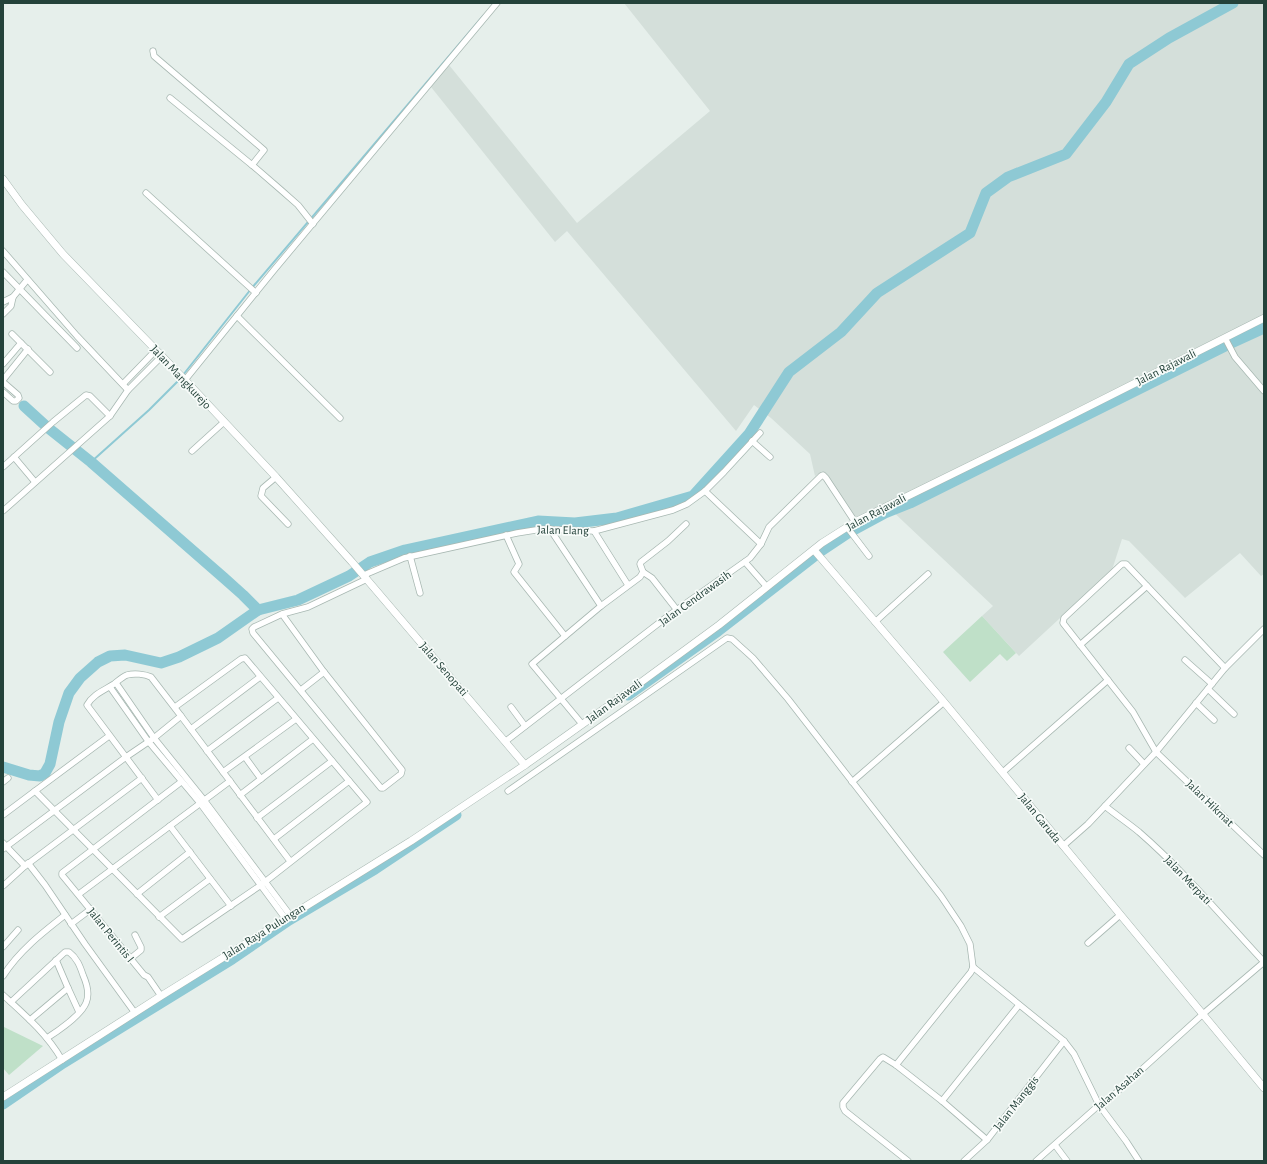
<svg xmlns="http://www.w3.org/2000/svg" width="1267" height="1164" font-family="'Alegreya Sans',sans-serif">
  <rect width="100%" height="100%" fill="#e6efeb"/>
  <polygon fill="#d4dfda" points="624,3 1264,3 1264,574 1261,576 1240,553 1185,598 1129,541 1122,539 1112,570 1019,656 982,616 993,606 888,507 858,520 822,471 815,476 810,454 771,418 754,405 736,431 567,231 555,242 431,87 449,65 577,223 710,111"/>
  <g fill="#bfe0c8">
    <polygon points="982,616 1016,653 1007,661 1000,654 970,682 943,652"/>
    <polygon points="4,1027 43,1046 9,1075 3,1068 3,1028"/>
  </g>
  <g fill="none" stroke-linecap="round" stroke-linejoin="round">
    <g stroke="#8ec9d4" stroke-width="2">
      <polyline points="183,375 251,289 484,15"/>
      <polyline points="91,462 149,410 180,379"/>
    </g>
    <g stroke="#8ec9d4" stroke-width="11">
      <polyline points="24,406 47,427 91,462 224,578 243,595 258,610"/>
      <polyline points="628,695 718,631 821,551 848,533 885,513 910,503 1229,344 1264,328"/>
      <polyline points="3,767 29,775 40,776 45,773 50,764 59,722 69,693 80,678 98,662 110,656 125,655 161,663 179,657 218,638 258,610 298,600 349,576 370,562 405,550 538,521 575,523 617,518 693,496 749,434 789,372 841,332 877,293 970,233 986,193 1008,177 1066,154 1106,102 1129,64 1169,38 1233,3"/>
      <polyline points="3,1104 63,1063 232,959 289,920 375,869 456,815"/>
    </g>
    <defs>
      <g id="minor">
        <polyline points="153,51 154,56 264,150 252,165"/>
        <polyline points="170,98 252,165 281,190 298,205 313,224"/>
        <polyline points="146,193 256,293"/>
        <polyline points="3,251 77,336 128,390"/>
        <polyline points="3,272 77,348"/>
        <polyline points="3,302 13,297 27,280"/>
        <polyline points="3,314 11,306 13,297"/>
        <polyline points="237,316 340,418"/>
        <polyline points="12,334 50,372"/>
        <polyline points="1225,338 1235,357 1264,391"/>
        <polyline points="3,364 21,343"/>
        <polyline points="3,380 28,349"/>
        <polyline points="185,380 274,270 497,3"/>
        <polyline points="3,382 18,395 19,398 16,401 13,401 3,392"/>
        <polyline points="123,384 156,350"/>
        <polyline points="752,441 770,457"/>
        <polyline points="192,451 224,422"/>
        <polyline points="14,457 35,482"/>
        <polyline points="3,467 53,422 86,395 90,396 110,416"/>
        <polyline points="276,477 263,488 261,496 288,524"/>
        <polyline points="705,491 761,544"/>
        <polyline points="3,511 110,416 128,390 162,356"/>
        <polyline points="847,527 869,556"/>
        <polyline points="550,529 601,606"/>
        <polyline points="594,531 628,585"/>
        <polyline points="506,535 519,564 514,572 565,636"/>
        <polyline points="410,556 420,593"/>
        <polyline points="745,562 767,587"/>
        <polyline points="643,572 652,578 677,610"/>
        <polyline points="364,575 404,558 517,533 542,529 594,531 673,510 687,504 705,491 724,472 760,433"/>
        <polyline points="282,614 324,672 402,770 401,774 383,788 381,788 253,633 252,629 254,627 282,614 308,607 367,579"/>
        <polyline points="875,622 928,574"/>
        <polyline points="1080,645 1147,586"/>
        <polyline points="1185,660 1212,684"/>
        <polyline points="1225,668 1126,564 1122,564 1064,618 1063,623 1133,712 1156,752 1264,855"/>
        <polyline points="116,683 154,738 204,800 290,915"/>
        <polyline points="110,687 148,741 200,803 285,918"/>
        <polyline points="1208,689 1234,714"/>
        <polyline points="301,690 324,672"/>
        <polyline points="1196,703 1214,720"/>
        <polyline points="511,707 525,726"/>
        <polyline points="181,716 290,861"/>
        <polyline points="582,724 532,664 601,606 640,577 643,572 640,564 641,562 668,541 686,524"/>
        <polyline points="191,729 260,677"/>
        <polyline points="506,741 668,616 750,558 761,544 769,527 821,476 823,475 826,478 855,522"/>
        <polyline points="1129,748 1144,764"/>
        <polyline points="207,751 278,698"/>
        <polyline points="245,757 261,779"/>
        <polyline points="223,772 296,719"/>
        <polyline points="1003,772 1108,680"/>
        <polyline points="3,782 8,778"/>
        <polyline points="852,782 944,702"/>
        <polyline points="35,791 109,736"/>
        <polyline points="508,791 727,638 732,639 753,658 788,699 941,896 961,926 970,944 973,967 971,972 896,1065"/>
        <polyline points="240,795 313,739"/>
        <path d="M1105,806C1116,815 1128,823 1139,832C1184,871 1223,918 1264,962"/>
        <polyline points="3,815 35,791 182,939 261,885 367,802 245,658 241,659 175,707"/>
        <polyline points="257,818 332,761"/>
        <polyline points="170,826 231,906"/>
        <polyline points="274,839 349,781"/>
        <polyline points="3,843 25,866 3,886"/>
        <polyline points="1063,846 1088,824 1156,752 1225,668 1264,629"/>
        <path d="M3,849L126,757L154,738L181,716L151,677C145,674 134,673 127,675C122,677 118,681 114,684C105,690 93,694 87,705L158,800"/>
        <polyline points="28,863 45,885 85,944 135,1013"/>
        <polyline points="25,866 142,778"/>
        <polyline points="79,894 230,781"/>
        <polyline points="137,894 190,852"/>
        <polyline points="159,917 210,879"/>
        <polyline points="71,924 91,909"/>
        <polyline points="1088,943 1120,915"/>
        <polyline points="3,947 18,930"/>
        <polyline points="130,959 141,950 141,947 135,935"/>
        <polyline points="56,960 68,988"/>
        <polyline points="973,967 1064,1041 1074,1054 1099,1105 1126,1141 1139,1161"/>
        <path d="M3,976C19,951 42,933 65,915"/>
        <path d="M3,995C25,1015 47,1034 62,1060"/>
        <polyline points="161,996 148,977 144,975 62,875 62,873 181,782"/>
        <path d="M11,1002L65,952H69C77,958 80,966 83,975C87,984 90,994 86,1003C81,1015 58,1031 47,1038"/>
        <polyline points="30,1020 68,988 79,1012"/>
        <polyline points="942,1101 1019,1005"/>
        <polyline points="1055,1145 1067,1161"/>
        <polyline points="908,1161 845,1111 843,1107 843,1103 880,1059 883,1057 896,1065 942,1101 987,1140"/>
        <polyline points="964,1161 987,1140 1064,1041"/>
        <polyline points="1036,1161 1099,1105 1107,1101 1203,1014 1264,962"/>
      </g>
      <g id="tertiary">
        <polyline points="3,179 22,205 63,254 185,380 276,477 352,562 525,765"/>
        <polyline points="814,550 944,702 1264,1088"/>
        <polyline points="3,1097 161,996 411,841 525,765 625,694 719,625 822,543 855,522 1036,433 1264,318"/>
      </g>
    </defs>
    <use href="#minor" stroke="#a8b8b2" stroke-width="7"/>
    <use href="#tertiary" stroke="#a8b8b2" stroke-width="8"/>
    <use href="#minor" stroke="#fff" stroke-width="5.5"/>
    <use href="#tertiary" stroke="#fff" stroke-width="7"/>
  </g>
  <g text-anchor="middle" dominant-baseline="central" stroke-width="3.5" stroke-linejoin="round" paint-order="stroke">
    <g font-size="12" fill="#24423a" stroke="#f7fbf9">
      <text transform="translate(1166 367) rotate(-27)">Jalan Rajawali</text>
      <text transform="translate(181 377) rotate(47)">Jalan Mangkurejo</text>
      <text transform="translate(876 512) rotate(-28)">Jalan Rajawali</text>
      <text transform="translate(563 530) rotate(1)">Jalan Elang</text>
      <text transform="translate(695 598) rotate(-36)">Jalan Cendrawasih</text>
      <text transform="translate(444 669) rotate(49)">Jalan Senopati</text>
      <text transform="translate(614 701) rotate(-36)">Jalan Rajawali</text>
      <text transform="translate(1210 803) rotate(44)">Jalan Hikmat</text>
      <text transform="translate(1040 818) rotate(51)">Jalan Garuda</text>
      <text transform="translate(1188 880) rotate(46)">Jalan Merpati</text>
      <text transform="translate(264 931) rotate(-32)">Jalan Raya Pulungan</text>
      <text transform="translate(111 935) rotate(51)">Jalan Perintis I</text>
      <text transform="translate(1119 1088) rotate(-41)">Jalan Asahan</text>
      <text transform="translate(1016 1103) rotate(-52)">Jalan Manggis</text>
    </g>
  </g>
  <rect width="1267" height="1164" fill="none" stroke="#24423a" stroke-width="8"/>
</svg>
